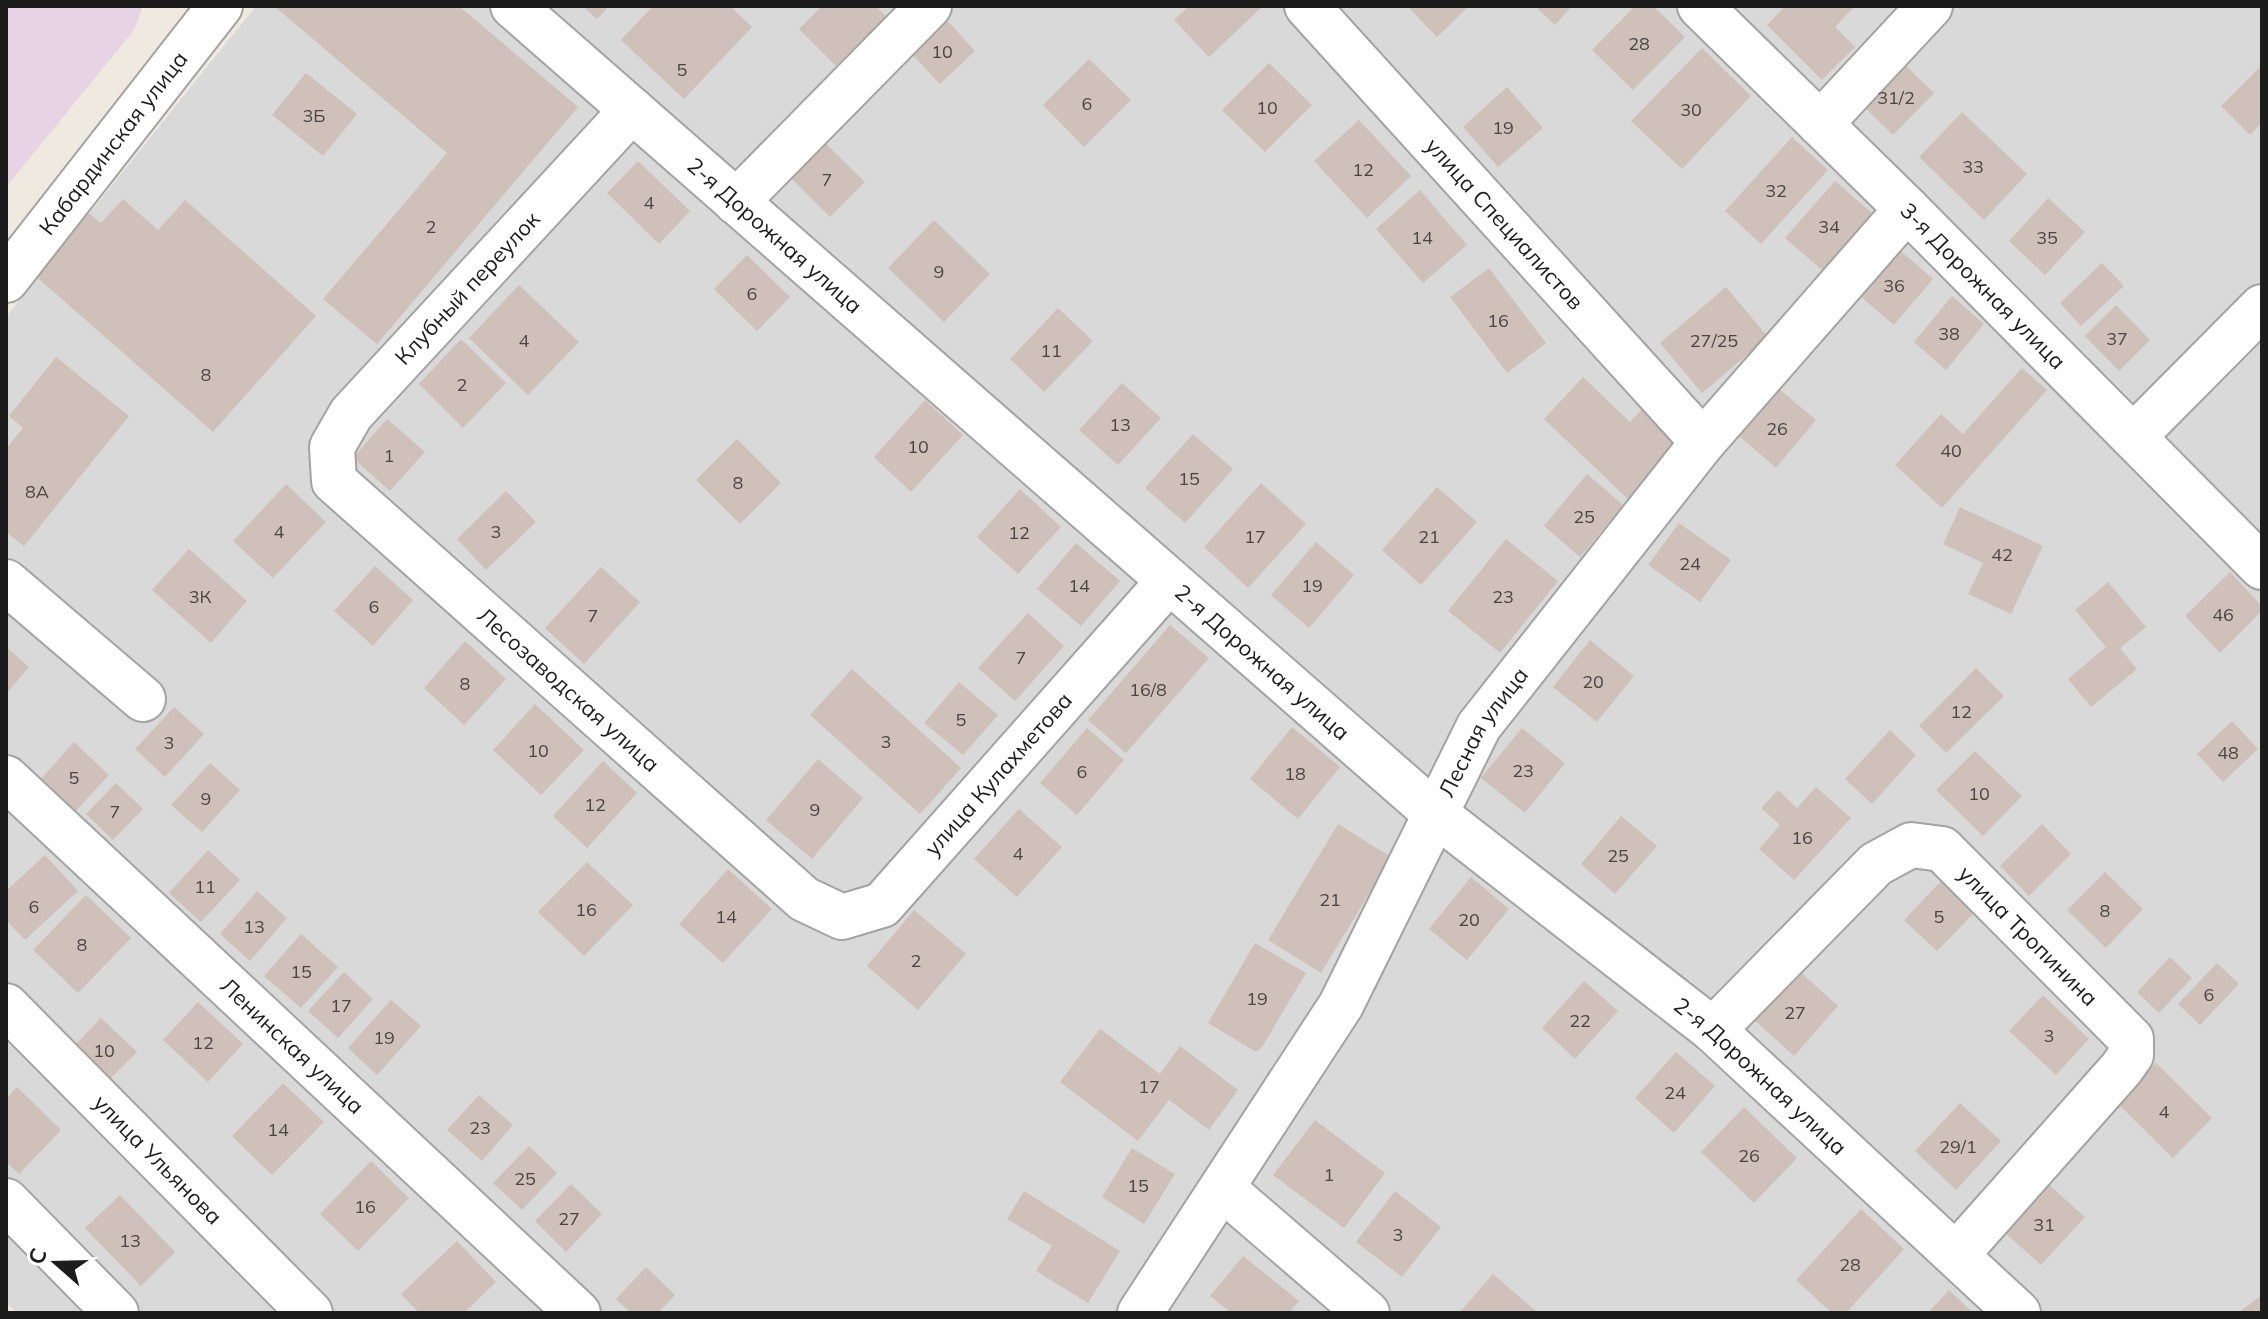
<svg xmlns="http://www.w3.org/2000/svg" width="2268" height="1319" font-family="Mulish,sans-serif">
  <rect width="100%" height="100%" fill="#efe9e0"/>
  <polygon fill="#dad9d9" points="256,6 2262,6 2262,1313 17,1313 6,1302 6,321 10,312"/>
  <polygon fill="#e8d2e6" points="6,6 143,6 134,30 6,187"/>
  <g fill="#cfc1b9">
    <polygon points="274,6 459,6 578,107 377,344 323,299 447,153"/>
    <polygon points="582,6 609,6 597,19"/>
    <polygon points="653,6 730,6 752,27 684,99 621,40"/>
    <polygon points="822,6 876,6 886,16 836,66 799,29"/>
    <polygon points="1189,6 1263,6 1209,57 1174,20"/>
    <polygon points="1407,6 1469,6 1437,37"/>
    <polygon points="1535,6 1572,6 1555,25"/>
    <polygon points="1635,6 1653,6 1685,37 1633,90 1592,50"/>
    <polygon points="1785,6 1855,6 1835,27 1855,47 1822,80 1767,25"/>
    <polygon points="945,18 975,51 940,84 909,51"/>
    <polygon points="1702,48 1751,96 1682,169 1631,121"/>
    <polygon points="1089,59 1131,100 1084,147 1043,105"/>
    <polygon points="1899,59 1934,93 1893,135 1858,101"/>
    <polygon points="1269,63 1312,105 1265,152 1222,110"/>
    <polygon points="2262,65 2262,123 2250,135 2221,106"/>
    <polygon points="306,73 357,114 323,156 272,115"/>
    <polygon points="1507,87 1543,128 1498,167 1463,127"/>
    <polygon points="1962,112 2027,174 1984,220 1919,157"/>
    <polygon points="1359,120 1411,176 1367,218 1314,161"/>
    <polygon points="1792,137 1828,170 1761,244 1725,211"/>
    <polygon points="823,141 865,182 830,217 789,176"/>
    <polygon points="638,161 690,211 659,244 607,193"/>
    <polygon points="1835,181 1873,214 1823,271 1785,238"/>
    <polygon points="1420,190 1467,245 1423,283 1376,229"/>
    <polygon points="2048,198 2085,232 2045,275 2009,241"/>
    <polygon points="123,199 158,230 185,200 316,316 213,432 31,272 85,210 101,223"/>
    <polygon points="934,220 990,274 944,322 888,268"/>
    <polygon points="1894,245 1933,279 1894,325 1854,291"/>
    <polygon points="747,255 790,297 757,331 714,289"/>
    <polygon points="2102,263 2124,286 2081,326 2060,303"/>
    <polygon points="1489,268 1546,343 1507,373 1450,297"/>
    <polygon points="519,285 579,342 528,395 469,338"/>
    <polygon points="1726,287 1768,337 1702,393 1660,343"/>
    <polygon points="1952,296 1984,324 1946,370 1914,342"/>
    <polygon points="2116,305 2150,340 2119,371 2085,336"/>
    <polygon points="1058,308 1093,341 1044,392 1010,359"/>
    <polygon points="461,339 506,383 463,428 419,384"/>
    <polygon points="56,357 129,416 24,546 6,532 6,449 23,428 9,416"/>
    <polygon points="2022,368 2047,390 1942,508 1895,465 1941,414 1963,434"/>
    <polygon points="1583,377 1630,422 1646,405 1685,443 1630,501 1544,419"/>
    <polygon points="1122,383 1161,418 1118,465 1079,430"/>
    <polygon points="1779,389 1816,420 1776,468 1739,436"/>
    <polygon points="925,400 963,435 911,492 874,457"/>
    <polygon points="387,419 425,452 390,491 353,458"/>
    <polygon points="1193,434 1233,469 1185,523 1145,488"/>
    <polygon points="737,439 781,483 740,524 696,480"/>
    <polygon points="1587,474 1623,505 1580,557 1544,526"/>
    <polygon points="1261,483 1306,524 1248,588 1204,547"/>
    <polygon points="286,484 326,522 273,578 233,541"/>
    <polygon points="1437,487 1477,522 1421,585 1382,550"/>
    <polygon points="1020,489 1061,527 1018,574 977,537"/>
    <polygon points="506,491 536,522 486,570 457,539"/>
    <polygon points="1960,507 2043,546 2011,614 1968,594 1983,563 1943,544"/>
    <polygon points="1679,523 1731,560 1700,602 1648,565"/>
    <polygon points="1506,539 1558,581 1500,653 1448,611"/>
    <polygon points="1316,542 1354,575 1309,628 1271,595"/>
    <polygon points="1076,543 1120,581 1081,626 1037,589"/>
    <polygon points="189,549 247,601 211,643 152,590"/>
    <polygon points="375,566 413,600 373,646 334,611"/>
    <polygon points="601,567 640,602 584,664 545,628"/>
    <polygon points="2230,572 2262,606 2262,611 2220,653 2185,616"/>
    <polygon points="2108,582 2146,627 2120,648 2137,669 2091,707 2068,679 2106,647 2075,610"/>
    <polygon points="1028,613 1064,646 1015,701 978,668"/>
    <polygon points="1170,625 1209,658 1126,753 1088,720"/>
    <polygon points="1590,640 1634,676 1597,722 1553,687"/>
    <polygon points="465,641 506,679 464,725 424,688"/>
    <polygon points="6,647 29,667 6,694"/>
    <polygon points="1976,668 2004,696 1946,753 1919,726"/>
    <polygon points="852,669 961,768 920,814 810,715"/>
    <polygon points="959,682 998,715 963,755 924,723"/>
    <polygon points="535,704 584,750 541,795 493,750"/>
    <polygon points="174,707 204,734 165,777 135,749"/>
    <polygon points="2232,721 2258,749 2223,782 2197,754"/>
    <polygon points="1292,727 1340,767 1298,819 1250,779"/>
    <polygon points="1087,728 1124,760 1077,815 1040,783"/>
    <polygon points="1522,728 1565,763 1525,813 1481,778"/>
    <polygon points="1890,730 1916,755 1872,804 1845,779"/>
    <polygon points="74,742 109,775 75,812 40,780"/>
    <polygon points="1975,751 2022,796 1983,836 1936,790"/>
    <polygon points="818,759 863,798 812,859 766,820"/>
    <polygon points="603,761 637,793 587,848 553,816"/>
    <polygon points="210,763 240,790 202,832 171,805"/>
    <polygon points="116,783 143,809 113,840 86,814"/>
    <polygon points="1816,787 1851,818 1794,880 1759,849 1780,825 1761,808 1778,790 1797,808"/>
    <polygon points="1019,809 1062,847 1017,897 974,859"/>
    <polygon points="1621,816 1657,846 1615,894 1581,864"/>
    <polygon points="1338,824 1391,857 1321,973 1268,940"/>
    <polygon points="2042,824 2071,854 2029,896 2000,866"/>
    <polygon points="208,850 240,880 201,922 169,893"/>
    <polygon points="45,855 78,891 25,940 6,920 6,891"/>
    <polygon points="587,862 633,905 584,956 538,912"/>
    <polygon points="728,869 772,909 723,963 679,924"/>
    <polygon points="2105,872 2143,909 2106,948 2067,910"/>
    <polygon points="1471,877 1509,909 1467,960 1429,929"/>
    <polygon points="1942,880 1975,912 1937,951 1904,920"/>
    <polygon points="257,891 287,918 250,961 220,934"/>
    <polygon points="86,895 131,938 78,993 33,950"/>
    <polygon points="914,910 966,954 918,1010 867,966"/>
    <polygon points="301,934 338,967 301,1008 264,976"/>
    <polygon points="1255,943 1306,973 1262,1047 1256,1052 1208,1023"/>
    <polygon points="2170,957 2192,978 2159,1013 2137,992"/>
    <polygon points="2217,963 2239,984 2200,1025 2178,1004"/>
    <polygon points="1795,967 1838,1006 1794,1056 1751,1017"/>
    <polygon points="344,972 373,999 338,1038 308,1011"/>
    <polygon points="1584,981 1618,1011 1575,1059 1542,1028"/>
    <polygon points="2043,995 2089,1039 2056,1075 2009,1031"/>
    <polygon points="391,1000 421,1026 377,1075 348,1048"/>
    <polygon points="198,1002 243,1044 208,1082 163,1040"/>
    <polygon points="101,1018 137,1052 107,1082 72,1048"/>
    <polygon points="1100,1029 1160,1074 1180,1046 1238,1090 1209,1130 1169,1100 1138,1141 1060,1082"/>
    <polygon points="1676,1052 1715,1086 1674,1133 1635,1098"/>
    <polygon points="2156,1063 2212,1118 2173,1158 2117,1103"/>
    <polygon points="283,1083 324,1122 272,1175 232,1136"/>
    <polygon points="17,1087 61,1130 19,1174 6,1162 6,1099"/>
    <polygon points="479,1095 513,1125 482,1161 447,1130"/>
    <polygon points="1960,1103 2001,1141 1956,1190 1915,1151"/>
    <polygon points="1744,1107 1797,1158 1754,1203 1701,1152"/>
    <polygon points="1315,1120 1385,1173 1344,1228 1273,1175"/>
    <polygon points="529,1146 557,1173 522,1210 493,1183"/>
    <polygon points="1132,1148 1175,1174 1144,1224 1102,1197"/>
    <polygon points="371,1161 409,1198 358,1251 320,1214"/>
    <polygon points="2047,1183 2085,1217 2041,1265 2003,1231"/>
    <polygon points="571,1184 602,1214 566,1252 535,1221"/>
    <polygon points="1024,1191 1120,1251 1088,1303 1036,1271 1052,1246 1007,1219"/>
    <polygon points="1395,1191 1441,1227 1402,1277 1356,1242"/>
    <polygon points="120,1195 175,1252 141,1286 85,1228"/>
    <polygon points="1861,1209 1904,1249 1846,1313 1832,1313 1796,1280"/>
    <polygon points="457,1241 496,1282 464,1313 419,1313 401,1294"/>
    <polygon points="1243,1256 1299,1301 1289,1313 1231,1313 1210,1296"/>
    <polygon points="646,1267 675,1295 658,1313 631,1313 616,1299"/>
    <polygon points="1493,1274 1536,1311 1534,1313 1459,1313"/>
    <polygon points="1949,1290 1973,1313 1928,1313"/>
    <polygon points="2262,1295 2262,1313 2238,1313"/>
  </g>
  <g fill="none" stroke-linecap="round" stroke-linejoin="round">
    <defs>
      <g id="minor">
        <path id="s1" d="M513,6L1437,815L1713,1030L2018,1313"/>
        <path id="s2" d="M1307,6L1703,442"/>
        <path id="s3" d="M1700,6L1907,209L2262,567"/>
        <path id="s4" d="M632,110L351,414L332,447L334,481L804,899L842,917L882,905L1169,581"/>
        <polyline points="1820,124 1930,6"/>
        <polyline points="736,202 929,6"/>
        <path id="s5" d="M6,280L220,6"/>
        <polyline points="2133,437 2262,307"/>
        <polyline points="6,582 143,699"/>
        <path id="s6" d="M6,778L578,1313"/>
        <path id="s7" d="M6,1006L310,1313"/>
        <path id="s8" d="M1713,1030L1876,864L1911,845L1942,849L2131,1039V1055L2121,1069L1956,1255"/>
        <polyline points="1222,1188 1367,1313"/>
        <polyline points="6,1201 116,1313"/>
        <path id="s9" d="M1140,1313L1341,1005L1479,726L1703,442L1907,209"/>
      </g>
    </defs>
    <use href="#minor" stroke="#a3a3a3" stroke-width="48"/>
    <use href="#minor" stroke="#fff" stroke-width="44"/>
  </g>
  <g text-anchor="middle" dominant-baseline="central" stroke-width="7" stroke-linejoin="round" paint-order="stroke">
    <g font-size="18" fill="#494543">
      <text x="1639" y="43">28</text>
      <text x="942" y="51">10</text>
      <text x="682" y="69">5</text>
      <text x="1896" y="97">31/2</text>
      <text x="1087" y="103">6</text>
      <text x="1267" y="107">10</text>
      <text x="1691" y="109">30</text>
      <text x="314" y="115">3Б</text>
      <text x="1503" y="127">19</text>
      <text x="1973" y="166">33</text>
      <text x="1363" y="169">12</text>
      <text x="827" y="179">7</text>
      <text x="1776" y="190">32</text>
      <text x="649" y="202">4</text>
      <text x="431" y="226">2</text>
      <text x="1829" y="226">34</text>
      <text x="1422" y="237">14</text>
      <text x="2047" y="237">35</text>
      <text x="939" y="271">9</text>
      <text x="1894" y="285">36</text>
      <text x="752" y="293">6</text>
      <text x="1498" y="320">16</text>
      <text x="1949" y="333">38</text>
      <text x="2117" y="338">37</text>
      <text x="524" y="340">4</text>
      <text x="1714" y="340">27/25</text>
      <text x="1051" y="350">11</text>
      <text x="206" y="374">8</text>
      <text x="462" y="384">2</text>
      <text x="1120" y="424">13</text>
      <text x="1777" y="428">26</text>
      <text x="918" y="446">10</text>
      <text x="1951" y="450">40</text>
      <text x="389" y="455">1</text>
      <text x="1189" y="478">15</text>
      <text x="738" y="482">8</text>
      <text x="37" y="491">8А</text>
      <text x="1584" y="516">25</text>
      <text x="279" y="531">4</text>
      <text x="496" y="531">3</text>
      <text x="1019" y="532">12</text>
      <text x="1255" y="536">17</text>
      <text x="1429" y="536">21</text>
      <text x="2002" y="554">42</text>
      <text x="1690" y="563">24</text>
      <text x="1079" y="585">14</text>
      <text x="1312" y="585">19</text>
      <text x="200" y="596">3К</text>
      <text x="1503" y="596">23</text>
      <text x="374" y="606">6</text>
      <text x="2223" y="614">46</text>
      <text x="593" y="615">7</text>
      <text x="1021" y="657">7</text>
      <text x="1593" y="681">20</text>
      <text x="465" y="683">8</text>
      <text x="1148" y="689">16/8</text>
      <text x="1961" y="711">12</text>
      <text x="961" y="719">5</text>
      <text x="886" y="741">3</text>
      <text x="169" y="742">3</text>
      <text x="538" y="750">10</text>
      <text x="2228" y="752">48</text>
      <text x="1523" y="770">23</text>
      <text x="1082" y="771">6</text>
      <text x="1295" y="773">18</text>
      <text x="74" y="777">5</text>
      <text x="1979" y="793">10</text>
      <text x="206" y="798">9</text>
      <text x="595" y="804">12</text>
      <text x="815" y="809">9</text>
      <text x="115" y="811">7</text>
      <text x="1802" y="837">16</text>
      <text x="1018" y="853">4</text>
      <text x="1618" y="855">25</text>
      <text x="205" y="886">11</text>
      <text x="1330" y="899">21</text>
      <text x="34" y="906">6</text>
      <text x="586" y="909">16</text>
      <text x="2105" y="910">8</text>
      <text x="726" y="916">14</text>
      <text x="1939" y="916">5</text>
      <text x="1469" y="919">20</text>
      <text x="254" y="926">13</text>
      <text x="82" y="944">8</text>
      <text x="916" y="960">2</text>
      <text x="301" y="971">15</text>
      <text x="2209" y="994">6</text>
      <text x="1257" y="998">19</text>
      <text x="341" y="1005">17</text>
      <text x="1795" y="1012">27</text>
      <text x="1580" y="1020">22</text>
      <text x="2049" y="1035">3</text>
      <text x="384" y="1037">19</text>
      <text x="203" y="1042">12</text>
      <text x="104" y="1050">10</text>
      <text x="1149" y="1086">17</text>
      <text x="1675" y="1092">24</text>
      <text x="2164" y="1111">4</text>
      <text x="480" y="1127">23</text>
      <text x="278" y="1129">14</text>
      <text x="1958" y="1146">29/1</text>
      <text x="1749" y="1155">26</text>
      <text x="1329" y="1174">1</text>
      <text x="525" y="1178">25</text>
      <text x="1138" y="1185">15</text>
      <text x="365" y="1206">16</text>
      <text x="569" y="1218">27</text>
      <text x="2044" y="1224">31</text>
      <text x="1398" y="1234">3</text>
      <text x="130" y="1240">13</text>
      <text x="1850" y="1264">28</text>
    </g>
    <g font-size="22" fill="#1c1c1c" stroke="#fff">
      <text stroke="none"><textPath href="#s5" startOffset="174">Кабардинская улица</textPath></text>
      <text stroke="none"><textPath href="#s2" startOffset="294">улица Специалистов</textPath></text>
      <text stroke="none"><textPath href="#s1" startOffset="348">2-я Дорожная улица</textPath></text>
      <text stroke="none"><textPath href="#s3" startOffset="398">3-я Дорожная улица</textPath></text>
      <text transform="translate(467 288) rotate(-47)">Клубный переулок</text>
      <text stroke="none"><textPath href="#s1" startOffset="996">2-я Дорожная улица</textPath></text>
      <text stroke="none"><textPath href="#s4" startOffset="800">Лесозаводская улица</textPath></text>
      <text stroke="none"><textPath href="#s9" startOffset="676">Лесная улица</textPath></text>
      <text stroke="none"><textPath href="#s4" startOffset="1374">улица Кулахметова</textPath></text>
      <text stroke="none"><textPath href="#s8" startOffset="426">улица Тропинина</textPath></text>
      <text stroke="none"><textPath href="#s6" startOffset="392">Ленинская улица</textPath></text>
      <text stroke="none"><textPath href="#s1" startOffset="1644">2-я Дорожная улица</textPath></text>
      <text stroke="none"><textPath href="#s7" startOffset="216">улица Ульянова</textPath></text>
    </g>
  </g>
  <rect width="2268" height="1319" fill="none" stroke="#1c1c1c" stroke-width="16"/>
  <g transform="translate(56 1263) rotate(290)" stroke="#ffffff" stroke-width="6" paint-order="stroke">
  <path d="M0-6L14 30L0 20L-14 30Z" fill="#1c1c1c"/>
  <text y="-12" font-size="22" font-weight="bold" text-anchor="middle" fill="#1c1c1c">С</text>
  </g>
</svg>
